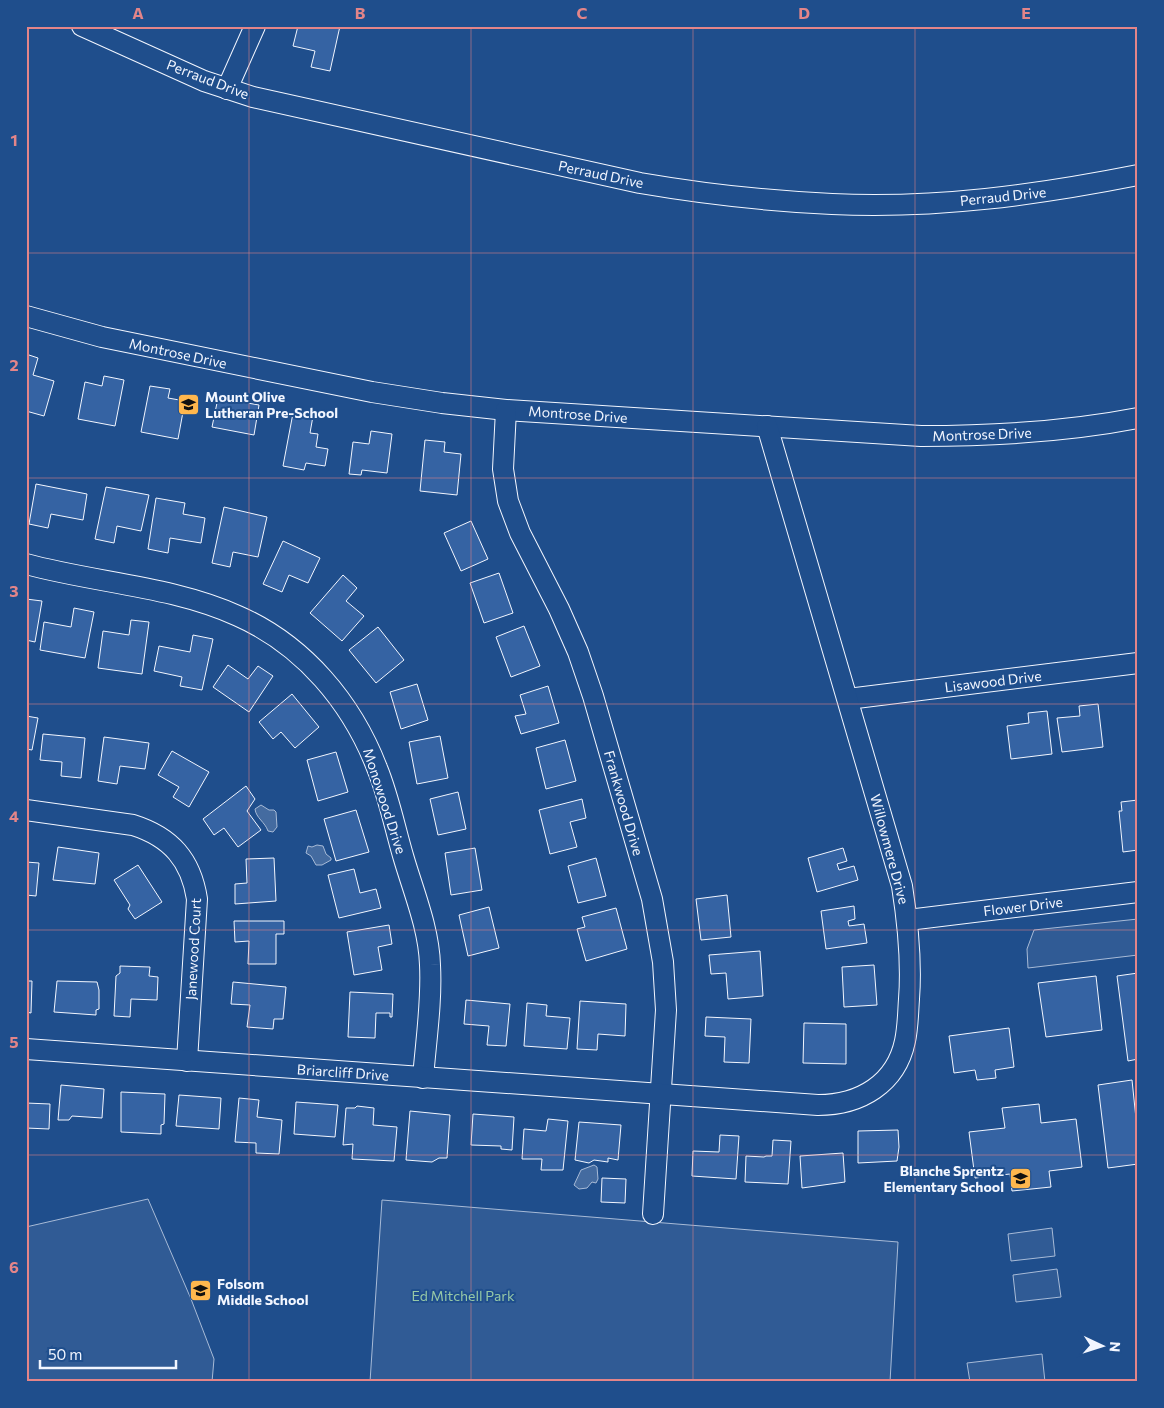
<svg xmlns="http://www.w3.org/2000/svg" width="1164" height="1408" font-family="Commissioner,sans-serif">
  <rect width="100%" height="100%" fill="#1f4e8c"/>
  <g fill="#305b95" stroke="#a8bbd7">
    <polygon points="1138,919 1138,955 1028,968 1027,949 1034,930"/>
    <polygon points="148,1199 191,1299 214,1359 212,1382 26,1382 26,1227"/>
    <polygon points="382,1200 898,1242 890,1382 370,1382"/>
    <polygon points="1052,1228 1055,1256 1011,1261 1008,1234"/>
    <polygon points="1057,1269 1061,1297 1016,1302 1013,1275"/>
    <polygon points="1042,1354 1045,1382 970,1382 967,1363"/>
  </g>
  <g fill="#446ba0" stroke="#a8bbd7">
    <path d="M261,805L269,810H274L276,812L277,827L273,832L268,831C265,822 256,818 255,809Z"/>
    <polygon points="317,845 323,846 326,854 331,858 331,860 322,865 316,865 311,856 306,853 308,846 312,847"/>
    <polygon points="594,1165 597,1167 598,1179 596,1183 592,1182 587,1188 579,1189 574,1185 581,1170"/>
  </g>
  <g fill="#3563a3" stroke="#f2f6ff">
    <polygon points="298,26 340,26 330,71 311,67 315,51 293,46"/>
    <polygon points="26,354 38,358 33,375 54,381 44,416 26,411"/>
    <polygon points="104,376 124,380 115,426 78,419 85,382 102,386"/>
    <polygon points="150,386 170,389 168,398 185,401 178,439 141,432"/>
    <polygon points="218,398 259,405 254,435 212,427"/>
    <polygon points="293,413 313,416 310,433 318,434 316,447 328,449 325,466 306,463 304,470 283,466"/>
    <polygon points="371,431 392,434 387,473 362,470 361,475 349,474 353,442 369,444"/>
    <polygon points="425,440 445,442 444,452 461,454 457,495 420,491"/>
    <polygon points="36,484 87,494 83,520 51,514 48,528 29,524"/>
    <polygon points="106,487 149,495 141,531 117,526 114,543 95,539"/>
    <polygon points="156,498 185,503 183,514 205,518 201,543 170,538 168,553 148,549"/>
    <polygon points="224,507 267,517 258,557 233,552 230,567 212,563"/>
    <polygon points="471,521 488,559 461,571 444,533"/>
    <polygon points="283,541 320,558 308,583 289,575 282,592 263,584"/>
    <polygon points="499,573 513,613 484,623 470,583"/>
    <polygon points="343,575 357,588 346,601 364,616 342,641 310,613"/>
    <polygon points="26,599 42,601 35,642 26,640"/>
    <polygon points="74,608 94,612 85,658 40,650 44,622 71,627"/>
    <polygon points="131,620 149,622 142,674 98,668 103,631 129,635"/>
    <polygon points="524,626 540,666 511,677 496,637"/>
    <polygon points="378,627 404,660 376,683 349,650"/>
    <polygon points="193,635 213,639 202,690 180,686 182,677 154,671 159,646 190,652"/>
    <polygon points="228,665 248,679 258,666 273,676 249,712 213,687"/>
    <polygon points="417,684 428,720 401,729 390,692"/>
    <polygon points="548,686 559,723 521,734 515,716 526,714 520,695"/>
    <polygon points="292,694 319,727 295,748 281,732 273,739 259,722"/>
    <polygon points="1098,704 1103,747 1062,752 1057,718 1080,716 1079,706"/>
    <polygon points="1047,711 1052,754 1011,759 1007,726 1029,723 1028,713"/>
    <polygon points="26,716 38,718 32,750 26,749"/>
    <polygon points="43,734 85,738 81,778 61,776 62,762 40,760"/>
    <polygon points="440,736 448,778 417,784 409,742"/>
    <polygon points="104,737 149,743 145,769 120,766 117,784 98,781"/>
    <polygon points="565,740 576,781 546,789 536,748"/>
    <polygon points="172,751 209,772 189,807 173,797 179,787 158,775"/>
    <polygon points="336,752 348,792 318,801 307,760"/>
    <polygon points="246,786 255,799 247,811 261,830 238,847 224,828 214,835 203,819"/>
    <polygon points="458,792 466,829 438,835 430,799"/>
    <polygon points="582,799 586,818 570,822 577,847 550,854 539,810"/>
    <polygon points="1138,800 1138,850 1123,852 1119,811 1122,811 1121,802"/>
    <polygon points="356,810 369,852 336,861 324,819"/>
    <polygon points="58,847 99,853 95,884 53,880"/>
    <polygon points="475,848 482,890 451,895 445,853"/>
    <polygon points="843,848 847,861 837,864 839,870 854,866 858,880 817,892 808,858"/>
    <polygon points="274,858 276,901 235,904 235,884 247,883 246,859"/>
    <polygon points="596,858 606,896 578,903 568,866"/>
    <polygon points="26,862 39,863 36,896 26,895"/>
    <polygon points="138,865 162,902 135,919 128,909 130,905 114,880"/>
    <polygon points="354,869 360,893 376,889 381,908 339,918 328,875"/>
    <polygon points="727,895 731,937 701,940 696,899"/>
    <polygon points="854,906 855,919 848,921 849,926 864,924 867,943 826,949 821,911"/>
    <polygon points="489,907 499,948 468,956 459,915"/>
    <polygon points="616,908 627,949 586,961 577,929 585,927 582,917"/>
    <polygon points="234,921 284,921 284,934 276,934 276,964 248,964 249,941 235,942"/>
    <polygon points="389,925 392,944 378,947 382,970 354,975 347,932"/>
    <polygon points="760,951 763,996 728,999 726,973 711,974 709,955"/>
    <polygon points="874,965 877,1005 844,1007 842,967"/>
    <polygon points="120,966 150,967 149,976 158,977 157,1000 131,999 130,1017 114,1016 116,976 120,973"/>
    <polygon points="1138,973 1138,1059 1128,1061 1117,976"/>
    <polygon points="1096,976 1102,1030 1046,1037 1038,983"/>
    <polygon points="26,981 32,981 31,1013 26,1012"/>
    <polygon points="57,981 97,982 99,990 99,1009 96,1010 96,1015 54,1012"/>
    <polygon points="233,982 286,987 283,1019 274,1019 273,1029 247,1027 250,1005 231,1004"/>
    <polygon points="350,992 393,994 392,1017 390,1017 390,1013 376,1013 375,1038 348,1037"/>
    <polygon points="466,1000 510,1004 506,1046 487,1045 489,1026 464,1024"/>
    <polygon points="580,1001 626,1004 625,1036 598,1034 597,1050 577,1049"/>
    <polygon points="527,1003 547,1005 546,1016 570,1018 567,1049 524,1046"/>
    <polygon points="706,1017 751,1019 749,1063 724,1062 725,1037 705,1036"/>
    <polygon points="804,1023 846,1024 846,1064 803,1063"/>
    <polygon points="1009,1028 1014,1067 995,1070 996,1078 977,1080 975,1070 954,1073 949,1036"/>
    <polygon points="1132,1080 1138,1138 1138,1164 1108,1168 1098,1085"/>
    <polygon points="61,1085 104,1089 102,1118 72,1116 69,1120 58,1120"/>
    <polygon points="121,1092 165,1094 164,1124 161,1125 161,1134 121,1132"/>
    <polygon points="179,1095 221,1098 219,1129 176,1126"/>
    <polygon points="239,1098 259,1100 257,1117 282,1120 279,1154 256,1153 256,1143 235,1142"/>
    <polygon points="296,1102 338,1105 335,1137 294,1134"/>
    <polygon points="26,1103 50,1104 49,1129 26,1128"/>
    <polygon points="1039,1104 1041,1123 1076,1119 1082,1167 1049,1171 1051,1187 1012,1191 1010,1174 975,1178 969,1132 1005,1128 1002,1108"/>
    <polygon points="357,1106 374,1108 373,1125 397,1127 394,1161 352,1159 353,1144 343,1145 346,1108 355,1108"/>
    <polygon points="410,1111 450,1115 447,1158 439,1158 432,1162 406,1160"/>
    <polygon points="473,1114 514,1117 512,1150 501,1149 501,1146 471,1145"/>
    <polygon points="548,1119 568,1121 563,1170 541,1170 542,1159 522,1159 524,1129 546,1131"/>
    <polygon points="579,1122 621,1125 618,1160 608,1158 608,1162 594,1160 589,1163 575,1160"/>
    <polygon points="898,1130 899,1147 897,1161 858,1163 858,1131"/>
    <polygon points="720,1135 739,1136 736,1179 692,1176 693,1151 719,1152"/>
    <polygon points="773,1140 791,1141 788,1184 745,1182 746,1156 764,1157 766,1156 772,1156"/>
    <polygon points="843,1153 845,1182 802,1188 800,1156"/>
    <polygon points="602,1178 626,1179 625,1203 601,1202"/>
  </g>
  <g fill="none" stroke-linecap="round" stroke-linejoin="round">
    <defs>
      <g id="minor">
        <path d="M82,26L204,81L253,97L640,183C704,194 767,201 832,204C935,209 1037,195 1138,175"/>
        <polyline points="227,89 255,26"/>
        <path d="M26,316L102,337L372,392L442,403L506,410L921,436C994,436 1066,432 1138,418"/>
        <polyline points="506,410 503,469 508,501 520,533 559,609 578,652 593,696 652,899 663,962 666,1010 653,1214"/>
        <path d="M26,564C96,583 172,586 238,616C304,645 352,703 377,768C389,797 395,829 404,859C414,893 429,929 430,965C432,1002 426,1040 423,1078"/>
        <polyline points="848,699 1138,663"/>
        <path d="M26,810L133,825C171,837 191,860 197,899L187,1061"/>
        <polyline points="908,920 1138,892"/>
        <path d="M26,1049L818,1105C860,1105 896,1084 905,1041C908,1027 908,1013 909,999C912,960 908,924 902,886L767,426"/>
      </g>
    </defs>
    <use href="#minor" stroke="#f2f6ff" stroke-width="22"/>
    <use href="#minor" stroke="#1f4e8c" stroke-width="20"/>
  </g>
  <path fill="none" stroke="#e38589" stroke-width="1" stroke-opacity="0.55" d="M249,26V1382M471,26V1382M693,26V1382M915,26V1382M26,253H1138M26,478H1138M26,704H1138M26,930H1138M26,1155H1138"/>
  <defs>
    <symbol id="school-square" viewBox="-11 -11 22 22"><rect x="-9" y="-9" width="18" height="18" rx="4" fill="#ffb74d" stroke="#1f4e8c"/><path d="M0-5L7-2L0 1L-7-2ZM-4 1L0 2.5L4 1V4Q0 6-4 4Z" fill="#111"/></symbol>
  </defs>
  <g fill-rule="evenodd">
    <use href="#school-square" x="176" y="392" width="25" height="25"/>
    <use href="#school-square" x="1008" y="1166" width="25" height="25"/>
    <use href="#school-square" x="188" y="1278" width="25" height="25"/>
  </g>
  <g text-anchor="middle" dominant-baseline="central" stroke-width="4" stroke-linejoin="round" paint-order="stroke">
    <g font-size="14" fill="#f2f6ff" stroke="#1f4e8c">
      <text transform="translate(208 79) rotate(21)">Perraud Drive</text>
      <text transform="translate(601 174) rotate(12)">Perraud Drive</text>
      <text transform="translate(1003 196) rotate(-6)">Perraud Drive</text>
      <text transform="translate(178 353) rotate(12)">Montrose Drive</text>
      <text transform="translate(578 414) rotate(4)">Montrose Drive</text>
      <text transform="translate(982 434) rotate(-2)">Montrose Drive</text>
      <text transform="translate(993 681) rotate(-7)">Lisawood Drive</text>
      <text transform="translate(385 801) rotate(72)">Monowood Drive</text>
      <text transform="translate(624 803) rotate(74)">Frankwood Drive</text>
      <text transform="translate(890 849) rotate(75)">Willowmere Drive</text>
      <text transform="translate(1023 906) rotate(-7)">Flower Drive</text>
      <text transform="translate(193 949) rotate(-87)">Janewood Court</text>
      <text transform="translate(343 1072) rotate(4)">Briarcliff Drive</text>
    </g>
    <g font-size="14" font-weight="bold" fill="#f2f6ff" stroke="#1f4e8c" text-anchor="start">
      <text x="205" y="396">Mount Olive<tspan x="205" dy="16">Lutheran Pre-School</tspan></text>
      <text x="1004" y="1170" text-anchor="end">Blanche Sprentz<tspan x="1004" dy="16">Elementary School</tspan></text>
      <text x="217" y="1283">Folsom<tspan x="217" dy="16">Middle School</tspan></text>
    </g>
    <g font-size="14" fill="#97c8a6" stroke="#1f4e8c">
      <text x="463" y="1295">Ed Mitchell Park</text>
    </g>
  </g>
  <rect width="1164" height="1408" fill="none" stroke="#1f4e8c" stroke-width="55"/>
  <g transform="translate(1102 1346) rotate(94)" stroke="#1f4e8c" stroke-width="4" paint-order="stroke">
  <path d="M0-4L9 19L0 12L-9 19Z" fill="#f2f6ff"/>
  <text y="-8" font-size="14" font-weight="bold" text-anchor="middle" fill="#f2f6ff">N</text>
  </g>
  <path d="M40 1360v8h136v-8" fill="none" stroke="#f2f6ff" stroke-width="2.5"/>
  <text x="48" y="1360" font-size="15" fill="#f2f6ff" stroke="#1f4e8c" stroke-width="4" paint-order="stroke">50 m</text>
  <rect x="28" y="28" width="1108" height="1352" fill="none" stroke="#e38589" stroke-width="2"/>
  <g font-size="16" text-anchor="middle" font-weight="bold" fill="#e38589">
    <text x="138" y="19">A</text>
    <text x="360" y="19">B</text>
    <text x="582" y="19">C</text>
    <text x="804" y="19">D</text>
    <text x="1026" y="19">E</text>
    <text x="14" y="146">1</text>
    <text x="14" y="371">2</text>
    <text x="14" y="597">3</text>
    <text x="14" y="822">4</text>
    <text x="14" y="1048">5</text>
    <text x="14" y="1273">6</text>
  </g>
</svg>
